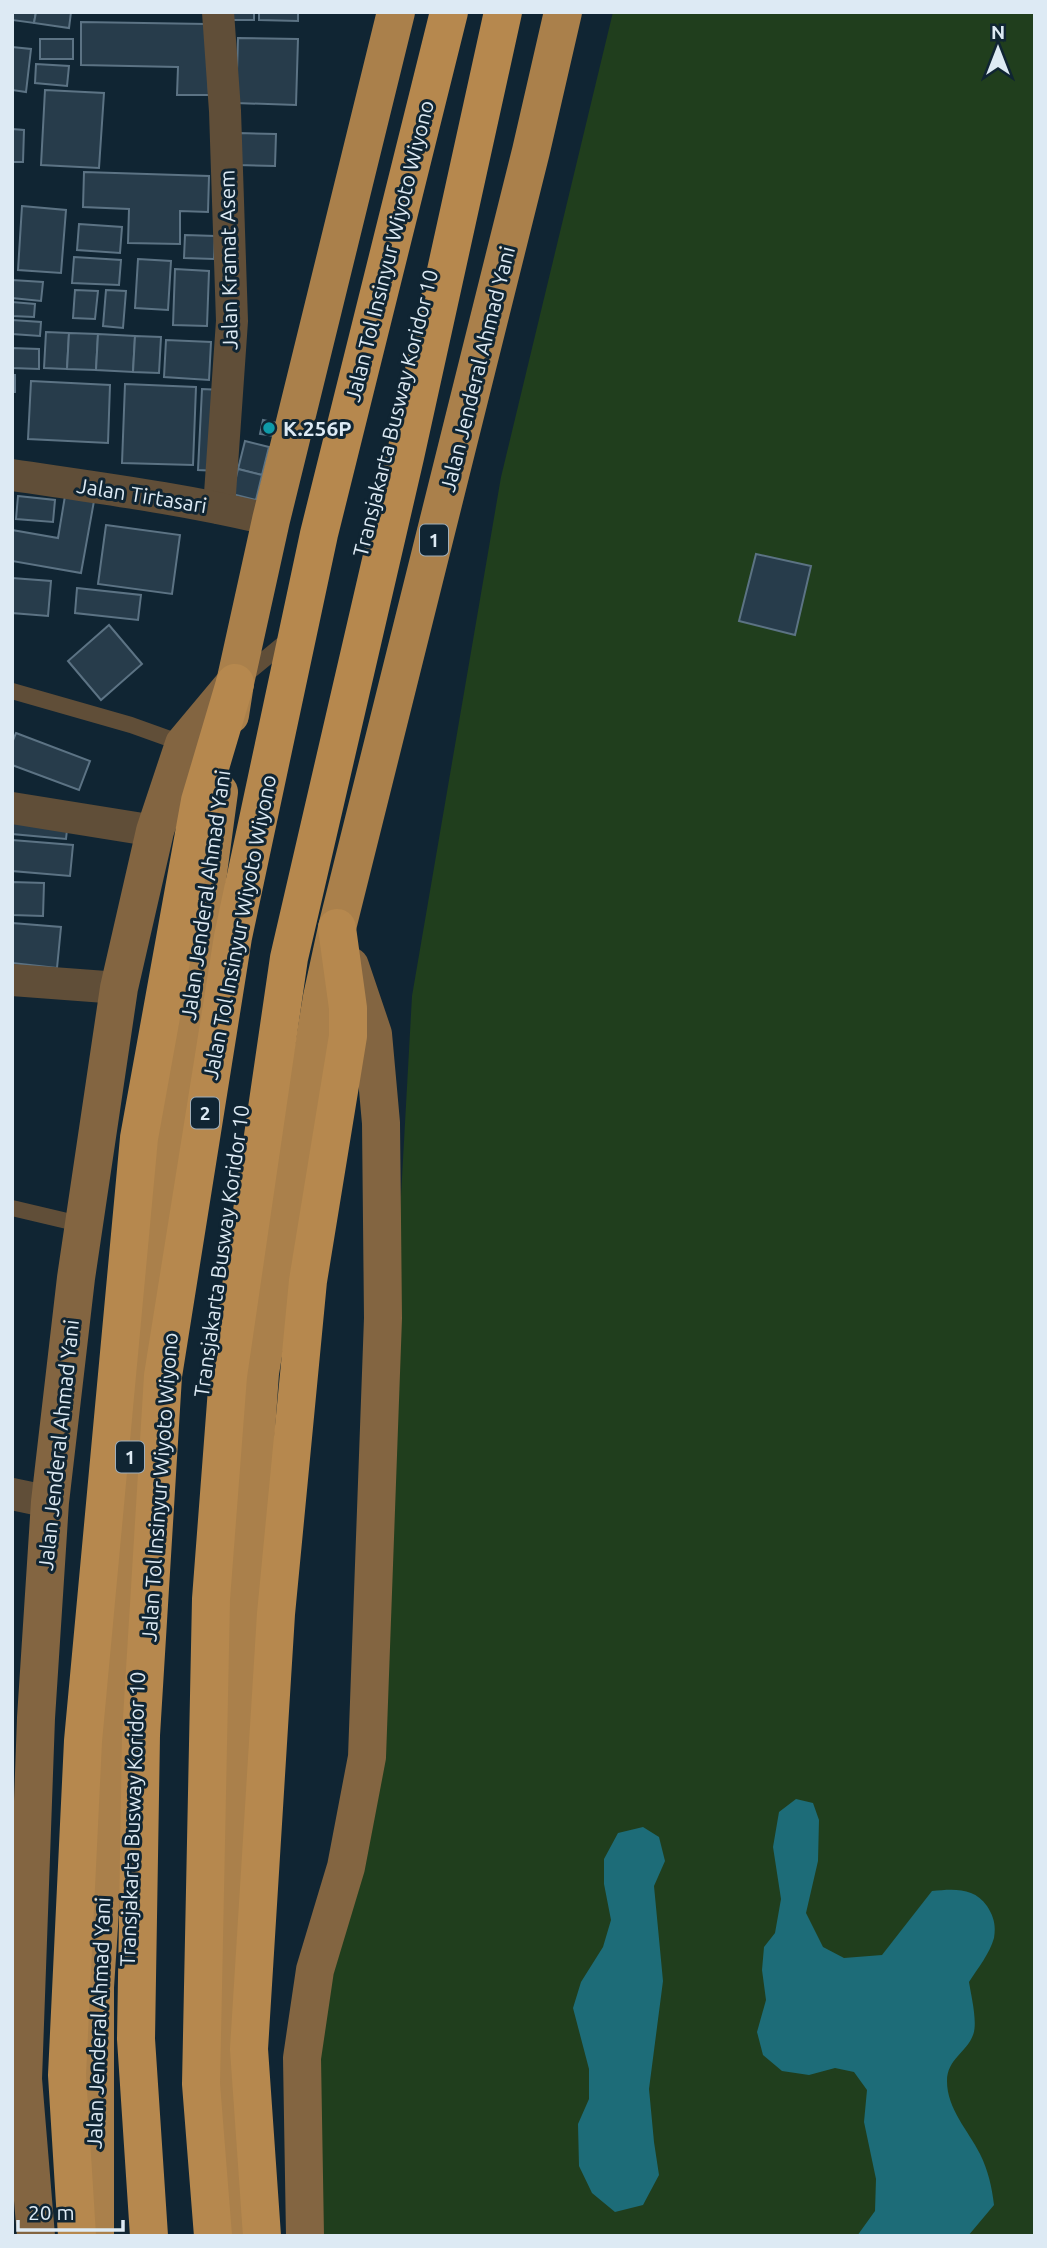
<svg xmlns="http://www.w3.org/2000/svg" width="1047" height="2248" font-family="Ubuntu,sans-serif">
  <rect width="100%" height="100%" fill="#102533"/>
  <polygon fill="#203e1d" points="613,12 1035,12 1035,2236 322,2236 319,2067 394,1323 412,996 501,477"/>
  <g fill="#1d6c78">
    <path d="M796,1799L813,1803L819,1820L818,1861L806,1913L823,1947L844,1958L882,1955L932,1891C953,1889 974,1887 987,1906C994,1917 996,1925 994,1938C990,1953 978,1968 969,1982C971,1995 978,2023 973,2035C967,2052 947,2059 947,2081C947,2109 968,2130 980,2154C988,2170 992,2187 994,2205L968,2236H857L875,2211L876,2179L864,2122L867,2090L854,2072L835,2068L809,2075L782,2071L763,2055L757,2032L766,2000L762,1970L764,1947L775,1933L781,1899L773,1847L779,1812Z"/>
    <polygon points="643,1827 659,1837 665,1861 654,1886 663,1981 649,2089 654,2142 659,2175 643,2205 615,2212 592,2193 579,2166 578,2124 589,2099 589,2069 573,2008 581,1982 603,1947 611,1920 604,1884 604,1859 618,1833"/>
  </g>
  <g fill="#273c4b" stroke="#5c7384" stroke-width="2">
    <polygon points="12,12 36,12 34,23 12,20"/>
    <polygon points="36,12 71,12 69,28 34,23"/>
    <rect x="232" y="12" width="22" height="8"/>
    <polygon points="259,12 298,12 298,21 259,20"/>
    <polygon points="81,22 207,24 209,95 177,95 178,67 81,65"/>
    <polygon points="238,38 298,39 296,105 236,103"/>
    <rect x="40" y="39" width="33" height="20"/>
    <polygon points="12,47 31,49 26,92 12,90"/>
    <polygon points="36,64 69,66 67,86 35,83"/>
    <polygon points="45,90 104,93 99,168 41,165"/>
    <polygon points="12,129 24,130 23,162 12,162"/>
    <polygon points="238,133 276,134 275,166 237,165"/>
    <polygon points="84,172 209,176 208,212 180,211 180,244 128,243 129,209 83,207"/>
    <polygon points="22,206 66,210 61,273 18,270"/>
    <polygon points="79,224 122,227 120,253 77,250"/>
    <polygon points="185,235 215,236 214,259 184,258"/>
    <polygon points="74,257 121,260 119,285 72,283"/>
    <polygon points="138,259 171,261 168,310 135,308"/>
    <polygon points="175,269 209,271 207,326 173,325"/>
    <polygon points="12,280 43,282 41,301 12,298"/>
    <polygon points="75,290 98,291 95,319 73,318"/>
    <polygon points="106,290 126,291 123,328 103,326"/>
    <polygon points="12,302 35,304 34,317 12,316"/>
    <polygon points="12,320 41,322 40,336 12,334"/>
    <polygon points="46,332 69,333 67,369 44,368"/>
    <polygon points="69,333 98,334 96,370 67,369"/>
    <polygon points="98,334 135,336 133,372 96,370"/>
    <polygon points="135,336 161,337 159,373 133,372"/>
    <polygon points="166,340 211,342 209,380 164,377"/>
    <polygon points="12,348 39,349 39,369 12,368"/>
    <rect x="12" y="375" width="3" height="17"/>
    <polygon points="31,381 110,385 108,443 28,439"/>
    <polygon points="125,384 196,387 193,465 122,463"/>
    <polygon points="202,389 222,390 218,471 198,470"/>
    <polygon points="263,420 277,423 274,436 260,434"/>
    <polygon points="245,441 269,447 262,475 238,469"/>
    <polygon points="238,469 262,475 256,500 232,494"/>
    <polygon points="18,496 55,500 53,522 16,519"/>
    <polygon points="65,496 94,501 81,573 12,561 12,530 58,538"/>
    <polygon points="106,525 180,535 172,594 98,584"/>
    <polygon points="756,554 811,566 795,635 739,621"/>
    <polygon points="12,578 51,581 48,616 12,613"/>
    <polygon points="77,588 141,595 138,620 75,613"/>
    <polygon points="109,625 142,664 101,700 68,661"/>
    <polygon points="16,733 90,761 79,790 12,765 12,743"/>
    <polygon points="12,815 68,821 66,839 12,834"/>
    <polygon points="12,840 73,845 70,876 12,871"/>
    <polygon points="12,882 44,883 43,916 12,915"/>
    <polygon points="12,923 61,927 57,968 12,963"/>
  </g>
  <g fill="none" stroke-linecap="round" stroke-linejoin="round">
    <g stroke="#604e38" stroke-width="16">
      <polyline points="244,676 289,639"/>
      <polyline points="12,691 131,725 184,744"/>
      <polyline points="12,1208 84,1225"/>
    </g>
    <g stroke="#604e38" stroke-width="32">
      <polyline points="218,12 225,111 232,321 219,508"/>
      <path d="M12,475C99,488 186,499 271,520"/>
      <polyline points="12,808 155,831"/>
      <polyline points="12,980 119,988"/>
      <polyline points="12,1494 50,1502"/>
    </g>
    <g stroke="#836541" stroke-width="38">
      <polyline points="36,2236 23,2079 36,1718 50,1502 76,1278 119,988 155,831 184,744 235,683"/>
      <polyline points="305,2236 302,2058 315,1970 346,1867 367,1757 383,1318 381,1123 373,1034 350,966"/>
    </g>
    <g stroke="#aa804b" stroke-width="38">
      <polyline points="230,715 235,683 271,520 396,12"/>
      <polyline points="95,2236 95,1987 131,1439 219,792"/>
      <polyline points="239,2236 225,2071 242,1633 260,1373 322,997 337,928 531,151 563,12"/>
    </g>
    <g stroke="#b6884e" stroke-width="38">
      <polyline points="77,2236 67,2075 83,1741 139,1138 200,801 235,683"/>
      <polyline points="262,2236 249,2049 276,1614 308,1281 348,1036 348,1008 337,928"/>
    </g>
    <g stroke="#b6884e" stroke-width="38">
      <polyline points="149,2236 136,2039 141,1735 163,1376 233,937 319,534 449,12"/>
      <polyline points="213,2236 201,2084 211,1599 228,1376 289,958 405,457 503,12"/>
    </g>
  </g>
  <circle fill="#0f9aa8" stroke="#102533" stroke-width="2.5" cx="269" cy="428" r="7"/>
  <g text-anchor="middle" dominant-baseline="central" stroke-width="6" stroke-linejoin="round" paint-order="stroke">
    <g fill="#102533" stroke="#a0afba" stroke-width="2">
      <rect x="420" y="524.5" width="28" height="31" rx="5"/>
      <rect x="191" y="1097.5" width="28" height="31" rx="5"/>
      <rect x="116" y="1441.5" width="28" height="31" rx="5"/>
    </g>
    <g font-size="19" font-weight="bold" fill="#ddeaf4">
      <text x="434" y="540">1</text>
      <text x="205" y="1113">2</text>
      <text x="130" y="1457">1</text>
    </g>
    <g font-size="21" fill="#ddeaf4" stroke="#102533">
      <text transform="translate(389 251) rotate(-76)">Jalan Tol Insinyur Wiyoto Wiyono</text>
      <text transform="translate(228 260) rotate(-91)">Jalan Kramat Asem</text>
      <text transform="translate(477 369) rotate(-76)">Jalan Jenderal Ahmad Yani</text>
      <text transform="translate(395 413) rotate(-76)">Transjakarta Busway Koridor 10</text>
      <text transform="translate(142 495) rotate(9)">Jalan Tirtasari</text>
      <text transform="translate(205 895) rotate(-82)">Jalan Jenderal Ahmad Yani</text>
      <text transform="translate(239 927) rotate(-79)">Jalan Tol Insinyur Wiyoto Wiyono</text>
      <text transform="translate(221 1251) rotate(-82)">Transjakarta Busway Koridor 10</text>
      <text transform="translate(58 1445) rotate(-84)">Jalan Jenderal Ahmad Yani</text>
      <text transform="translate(159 1487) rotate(-86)">Jalan Tol Insinyur Wiyoto Wiyono</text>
      <text transform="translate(132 1819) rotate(-88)">Transjakarta Busway Koridor 10</text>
      <text transform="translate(98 2023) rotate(-88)">Jalan Jenderal Ahmad Yani</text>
    </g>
    <g font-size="21" font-weight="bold" fill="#ddeaf4" stroke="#102533" text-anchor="start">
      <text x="283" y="428">K.256P</text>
    </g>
  </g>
  <rect width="1047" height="2248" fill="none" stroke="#ddeaf4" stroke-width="28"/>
  <g transform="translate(998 49)" stroke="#102533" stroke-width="5" paint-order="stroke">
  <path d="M0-5L12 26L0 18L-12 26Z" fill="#ddeaf4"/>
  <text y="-10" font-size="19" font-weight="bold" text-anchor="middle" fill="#ddeaf4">N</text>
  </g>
  <path d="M18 2220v10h105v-10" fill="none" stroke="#ddeaf4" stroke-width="3.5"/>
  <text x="28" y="2220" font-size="21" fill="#ddeaf4" stroke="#102533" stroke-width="5" paint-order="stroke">20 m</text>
</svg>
